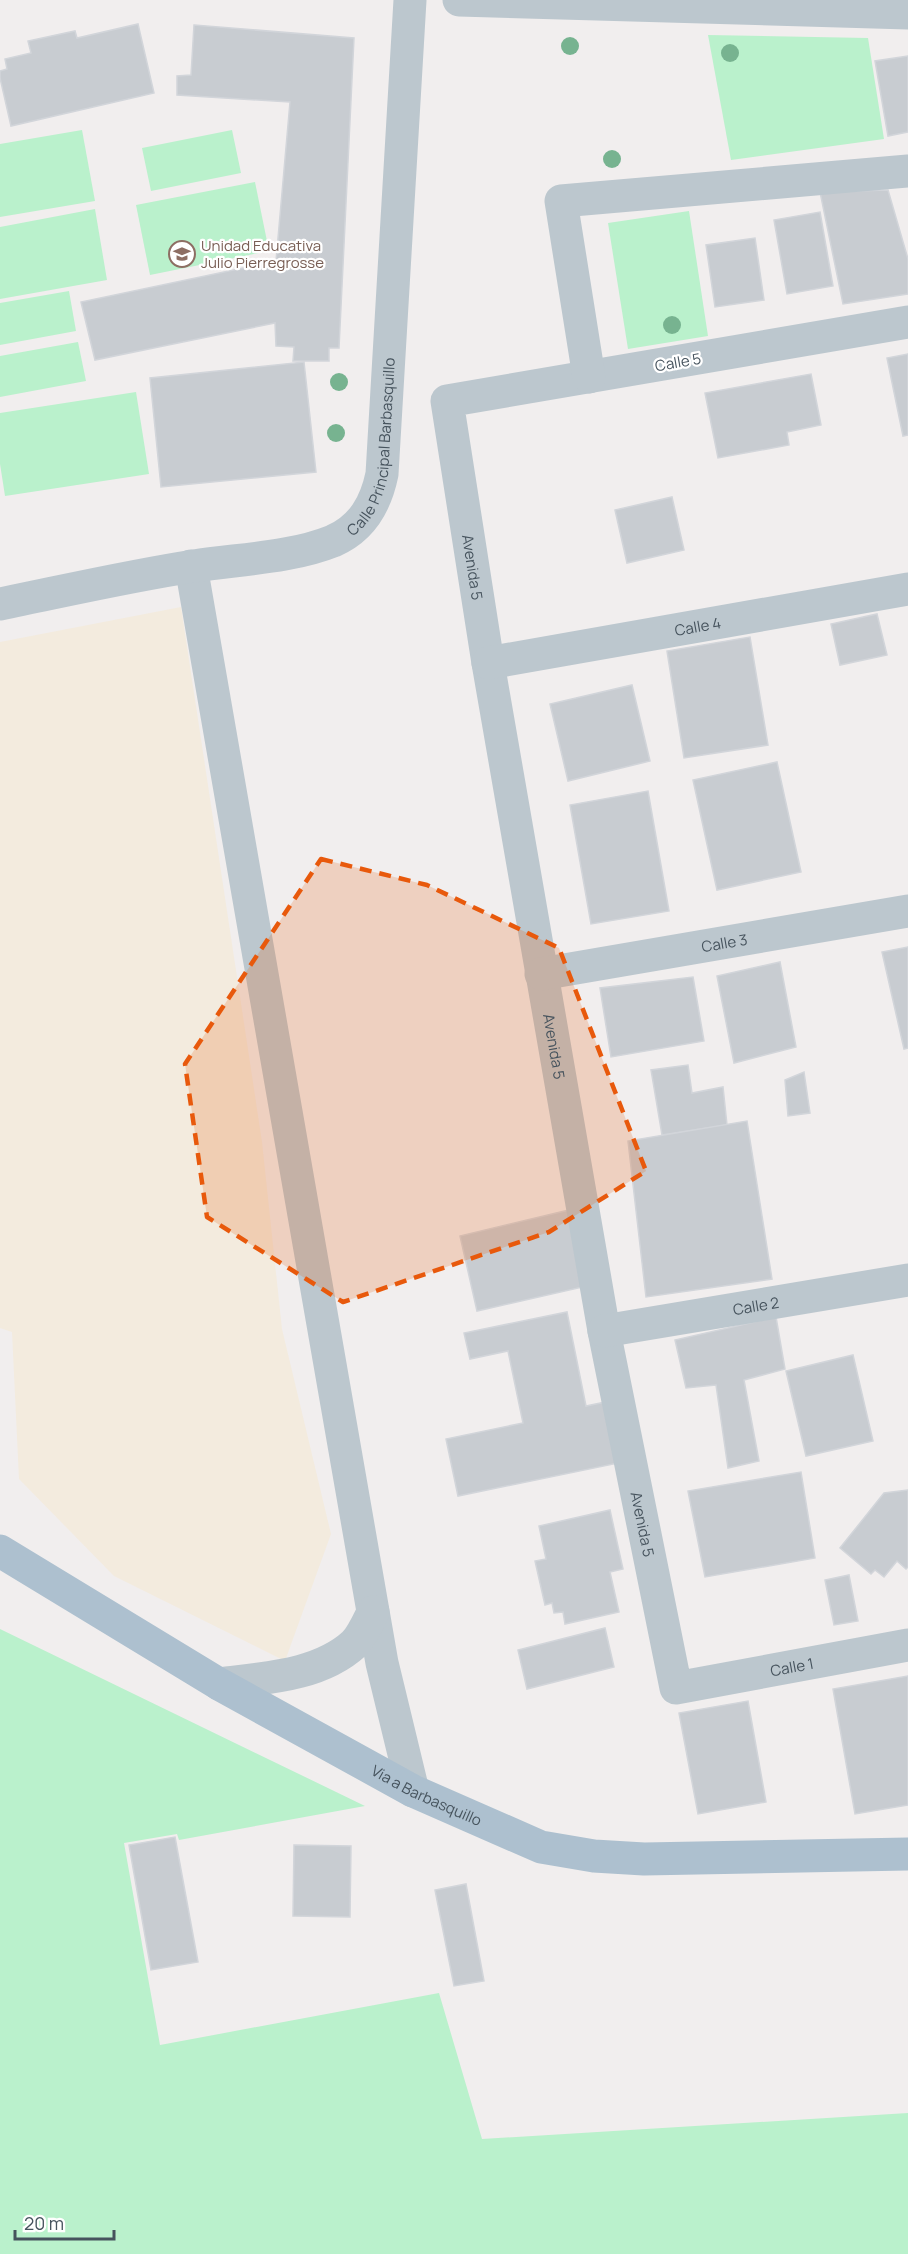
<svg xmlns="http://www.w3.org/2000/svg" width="908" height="2254" font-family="Manrope,sans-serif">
  <rect width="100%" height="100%" fill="#f1eeee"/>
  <g fill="#baf1cc">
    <polygon points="708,35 868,38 884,139 731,160"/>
    <polygon points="82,130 95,201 0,217 0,144"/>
    <polygon points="232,130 241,173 151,191 142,148"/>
    <polygon points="255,182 269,251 150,275 136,205"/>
    <polygon points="95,209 107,280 0,299 0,227"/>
    <polygon points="689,211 708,336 628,349 608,223"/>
    <polygon points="69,291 76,331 0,345 0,303"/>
    <polygon points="78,342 86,381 0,397 0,356"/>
    <polygon points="136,392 149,474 5,496 0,464 0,413"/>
    <polygon points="0,1629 365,1806 179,1840 177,1834 124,1843 160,2045 439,1993 482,2139 908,2113 908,2254 0,2254"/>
  </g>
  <polygon fill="#f3ebde" points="181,607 262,1142 282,1329 331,1534 285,1661 114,1576 19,1479 12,1332 0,1328 0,642"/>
  <g fill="#c8ccd1" stroke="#d2d5da" stroke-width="1.5">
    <polygon points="138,24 154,93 11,126 0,78 0,71 7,69 5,59 31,53 28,41 75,31 77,38"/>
    <polygon points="194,25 354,38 339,348 329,348 329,361 293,361 294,347 276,346 275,323 95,360 81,302 276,261 290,102 177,95 177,76 191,75"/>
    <polygon points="908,56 908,132 888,136 875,61"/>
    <polygon points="888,190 908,259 908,294 843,304 820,192"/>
    <polygon points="820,212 833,286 787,294 774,220"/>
    <polygon points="755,238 764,300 715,307 706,245"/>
    <polygon points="908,354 908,435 903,436 887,358"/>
    <polygon points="304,362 316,472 161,487 150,378"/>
    <polygon points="811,374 821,425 787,432 789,445 718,458 705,393"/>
    <polygon points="672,497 684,550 627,563 615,510"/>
    <polygon points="877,614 887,655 840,665 831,624"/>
    <polygon points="750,637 768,745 684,758 667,651"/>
    <polygon points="632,685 650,761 568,781 550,704"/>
    <polygon points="777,762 801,872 717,890 693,780"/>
    <polygon points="648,791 669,911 591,924 570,805"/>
    <polygon points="908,947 908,1048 904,1049 882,952"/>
    <polygon points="780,962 796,1047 734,1063 717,976"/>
    <polygon points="693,977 704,1041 611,1057 600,988"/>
    <polygon points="688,1065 692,1093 723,1087 727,1125 662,1135 651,1070"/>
    <polygon points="804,1072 810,1113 788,1116 785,1080"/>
    <polygon points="747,1121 772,1279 646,1297 628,1141"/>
    <polygon points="569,1210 587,1286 477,1311 460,1236"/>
    <polygon points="567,1312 586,1406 615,1400 628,1461 458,1496 446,1439 523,1423 508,1351 470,1359 464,1333"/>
    <polygon points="776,1317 785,1369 744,1380 759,1461 728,1468 716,1385 686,1388 675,1340"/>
    <polygon points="853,1355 873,1441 806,1456 786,1371"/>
    <polygon points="801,1472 815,1558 705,1577 688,1491"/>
    <polygon points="908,1490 908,1567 906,1569 897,1561 884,1577 875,1570 871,1574 840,1548 884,1493"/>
    <polygon points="610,1510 623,1569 610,1572 619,1612 565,1624 563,1612 554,1613 552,1603 545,1605 535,1561 546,1559 539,1526"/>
    <polygon points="849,1575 858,1621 834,1625 825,1580"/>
    <polygon points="605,1628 614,1667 527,1689 518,1650"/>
    <polygon points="908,1676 908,1805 855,1814 833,1689"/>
    <polygon points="748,1701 766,1802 698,1814 679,1713"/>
    <polygon points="175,1837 198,1962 151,1970 129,1845"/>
    <polygon points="294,1845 351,1846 350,1917 293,1916"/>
    <polygon points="466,1884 484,1981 454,1986 435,1890"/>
  </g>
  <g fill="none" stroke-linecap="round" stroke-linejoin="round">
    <g stroke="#bcc7ce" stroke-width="33">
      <polyline points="459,0 908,13"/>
      <path id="s1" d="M908,322L447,401L488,663L604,1331L676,1688L908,1645"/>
      <polyline points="589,377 561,201 908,171"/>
      <polyline points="191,566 382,1663 413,1791"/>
      <path id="s2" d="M0,604C64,591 129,576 194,566C239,559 291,558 333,541C363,528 376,503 382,474L410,0"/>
      <path id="s3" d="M488,663L908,589"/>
      <path id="s4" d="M541,974L908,911"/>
      <path id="s5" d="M604,1331L908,1280"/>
      <path d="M219,1684C264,1678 319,1676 354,1644C362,1636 368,1622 373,1612"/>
    </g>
    <path stroke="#adc0cf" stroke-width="33" id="s6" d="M0,1551L219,1684L413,1791L541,1847L594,1856L644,1859L908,1854"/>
  </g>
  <g fill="#77b390">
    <circle cx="570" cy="46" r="9"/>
    <circle cx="730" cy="53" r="9"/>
    <circle cx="612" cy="159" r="9"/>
    <circle cx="672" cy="325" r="9"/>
    <circle cx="339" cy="382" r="9"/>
    <circle cx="336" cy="433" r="9"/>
  </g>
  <path fill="#e8590c" fill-opacity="0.2" stroke="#e8590c" stroke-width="4.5" stroke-dasharray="12 8" stroke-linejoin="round" d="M321,859L427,885L559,948L646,1171L549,1232L343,1302L207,1217L185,1064Z"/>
  <defs>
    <symbol id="school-ring" viewBox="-11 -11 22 22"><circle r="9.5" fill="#fff" stroke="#8d6e63" stroke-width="1.5"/><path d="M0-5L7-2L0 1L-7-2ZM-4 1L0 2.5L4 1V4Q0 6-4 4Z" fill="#8d6e63"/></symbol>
  </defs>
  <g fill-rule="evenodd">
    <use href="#school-ring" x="167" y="239" width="30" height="30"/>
  </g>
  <g text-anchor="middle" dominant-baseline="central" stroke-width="4.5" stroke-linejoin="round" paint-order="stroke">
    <g font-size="15" fill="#785e54" stroke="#fff" text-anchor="start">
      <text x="201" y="245">Unidad Educativa<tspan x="201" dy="17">Julio Pierregrosse</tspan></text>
    </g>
    <g font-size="15" fill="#46535d" stroke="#fff">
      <text transform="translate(678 362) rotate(-10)">Calle 5</text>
      <text stroke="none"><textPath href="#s2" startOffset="450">Calle Principal Barbasquillo</textPath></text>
      <text stroke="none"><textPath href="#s1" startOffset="636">Avenida 5</textPath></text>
      <text stroke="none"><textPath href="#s3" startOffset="213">Calle 4</textPath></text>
      <text stroke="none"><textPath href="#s4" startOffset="186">Calle 3</textPath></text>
      <text stroke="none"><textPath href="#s1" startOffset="1122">Avenida 5</textPath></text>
      <text stroke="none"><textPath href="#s5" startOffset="154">Calle 2</textPath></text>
      <text stroke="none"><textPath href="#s1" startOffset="1608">Avenida 5</textPath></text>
      <text stroke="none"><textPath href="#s1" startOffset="1893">Calle 1</textPath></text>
      <text stroke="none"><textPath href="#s6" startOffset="492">Via a Barbasquillo</textPath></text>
    </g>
  </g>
  <path d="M15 2230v9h99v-9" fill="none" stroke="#46535d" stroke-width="3"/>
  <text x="24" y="2230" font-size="18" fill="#46535d" stroke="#ffffff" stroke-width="4.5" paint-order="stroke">20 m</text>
</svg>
